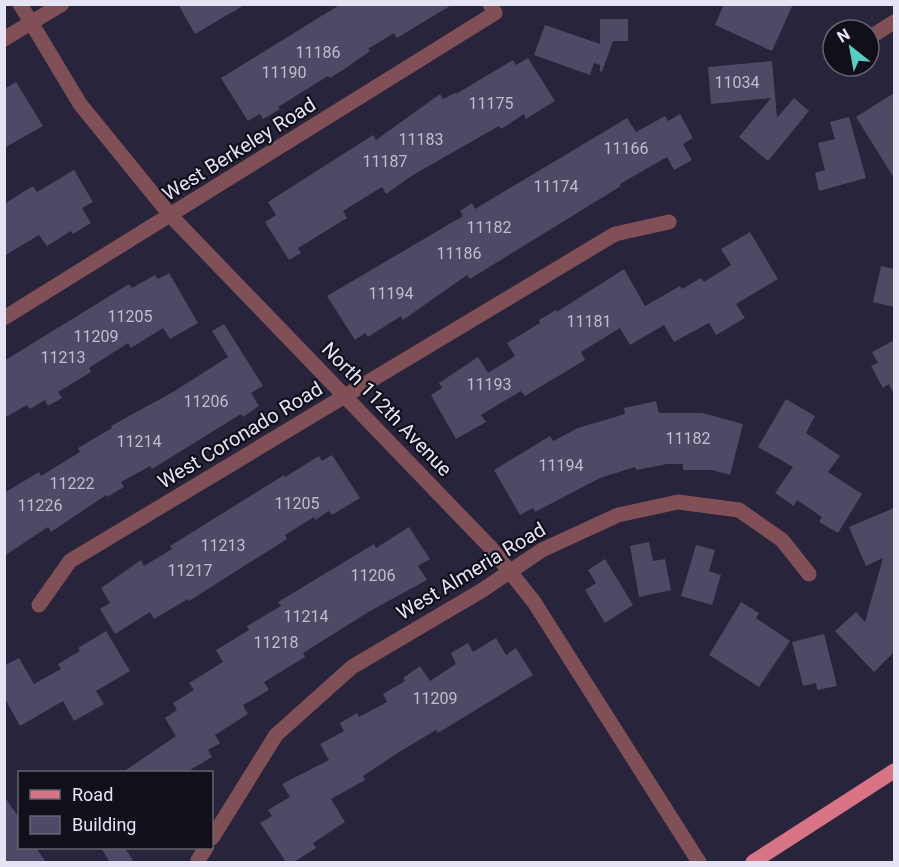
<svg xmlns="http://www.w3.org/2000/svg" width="899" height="867" font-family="Roboto,sans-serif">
  <rect width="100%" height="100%" fill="#27243c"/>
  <g fill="#4c4a64">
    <polygon points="178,4 246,4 195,34"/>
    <polygon points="341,4 453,4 397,38 394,33 368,49 370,51 346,68 330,78 328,76 278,107 280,109 263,119 260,114 248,121 221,78"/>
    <polygon points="724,4 793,4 772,51 715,25"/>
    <polygon points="600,19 628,19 628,41 613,41 602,72 600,71 600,65 594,63 590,75 534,55 545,25 600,44"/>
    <polygon points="528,58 555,101 526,119 524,114 501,129 499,126 413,175 386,194 382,187 343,211 347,218 298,248 301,253 289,260 265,222 276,215 268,202 373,135 376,140 440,94 443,99 455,93 456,94 513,60 516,65"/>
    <polygon points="772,61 777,118 794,98 809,111 768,161 739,137 771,98 711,104 708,67"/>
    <polygon points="16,82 43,126 4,148 4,89"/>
    <polygon points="894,93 894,178 856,117"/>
    <polygon points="680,114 693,138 683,144 692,160 674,170 667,157 620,184 621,186 470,279 467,275 403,320 401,316 368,337 365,333 355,340 327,296 463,216 460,211 472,203 475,209 627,118 636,132 665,116 668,121"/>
    <polygon points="849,117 866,178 819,191 815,173 825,170 818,143 835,139 830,122"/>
    <polygon points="74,170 93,202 82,208 91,223 73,234 71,231 47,246 39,235 4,256 4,204 33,186 37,192"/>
    <polygon points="750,232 778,279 736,304 745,318 716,335 709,323 674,342 664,325 630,345 620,328 581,352 585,360 525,396 521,391 481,415 486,422 456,439 431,395 442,388 439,383 478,357 488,373 515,356 507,343 540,323 539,320 556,310 557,312 624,269 645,306 680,286 682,289 701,278 704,282 731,265 721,249"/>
    <polygon points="881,266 894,269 894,307 873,302"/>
    <polygon points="169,273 198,323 170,339 163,328 131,348 128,343 89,368 91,372 58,392 62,398 48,406 45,400 30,409 27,405 4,418 4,361 129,284 132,288 155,275 158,279"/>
    <polygon points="224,324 263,386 251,393 259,406 243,417 241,414 152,469 150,466 121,482 124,487 107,497 106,495 51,532 48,527 4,556 4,493 39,472 41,476 80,452 78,448 112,428 111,426 173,392 228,357 212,331"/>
    <polygon points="894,340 894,394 889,384 883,388 871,366 878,363 872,352"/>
    <polygon points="786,399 815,416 806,433 840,456 828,472 862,494 838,533 819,522 822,517 797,500 794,506 775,493 793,467 758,447"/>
    <polygon points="656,401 659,413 702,413 743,424 730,475 712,470 683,470 683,464 667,464 636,470 635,467 600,478 535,512 533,508 520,515 494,470 550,436 553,441 578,428 625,414 624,408"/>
    <polygon points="332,455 360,498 332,515 329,511 315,520 314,517 285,535 287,539 189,601 188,599 154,619 150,612 115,634 100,609 110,603 101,588 141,560 144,566 172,549 170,546 284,475 285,477 319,456 322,461"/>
    <polygon points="894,508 894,652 874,672 835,631 856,612 865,622 883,558 866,566 849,527"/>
    <polygon points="409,527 430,559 418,566 427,580 370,611 303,653 305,657 264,682 269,690 243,705 248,714 215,735 220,743 208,750 212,757 187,772 123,772 176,736 165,718 177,710 173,703 194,690 189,683 223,662 216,650 249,630 247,626 281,606 278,602 374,544 376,548"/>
    <polygon points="649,542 653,561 665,559 671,590 639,597 630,546"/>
    <polygon points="696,545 715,550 709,571 721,575 712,605 681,596"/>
    <polygon points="605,559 633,605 605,623 585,590 596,583 588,570"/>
    <polygon points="741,602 759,613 756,618 790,641 759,687 709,655"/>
    <polygon points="106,631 130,671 96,691 104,704 74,721 63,701 20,726 4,697 4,666 19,658 34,684 61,669 58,664 80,651 78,648"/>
    <polygon points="824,634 837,686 817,690 816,683 803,686 792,642"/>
    <polygon points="496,638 506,655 516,648 533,675 438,733 436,730 396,754 363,776 365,780 331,799 345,822 313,843 316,848 294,862 286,862 260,823 272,816 268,810 290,797 282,784 329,760 320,744 344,731 340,723 357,713 359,717 387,702 383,694 405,681 403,678 420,666 430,681 456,664 451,653 468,643 473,652"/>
    <polygon points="4,796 20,819 20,848 36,848 46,862 4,862"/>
    <polygon points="101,848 125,848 134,862 110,862"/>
  </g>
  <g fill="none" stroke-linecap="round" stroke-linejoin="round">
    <g stroke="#815057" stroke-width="15">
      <polyline points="869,38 894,22"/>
      <polyline points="4,39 62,4"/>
      <polyline points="4,318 495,13 490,4"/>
      <polyline points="39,605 70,561 615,234 669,222"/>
      <polyline points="212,838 276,735 352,667 481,591 542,550 618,515 678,502 739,510 782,540 809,574"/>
      <polyline points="198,860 206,848"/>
    </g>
    <polyline stroke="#815057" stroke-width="15" points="20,4 80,104 171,216 491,548 534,602 699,862"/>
    <polyline stroke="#d97486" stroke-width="15" points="753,862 894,771"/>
  </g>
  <g text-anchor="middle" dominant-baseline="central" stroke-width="4.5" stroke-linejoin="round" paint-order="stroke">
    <g font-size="16" fill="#bfbed0">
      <text x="318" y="52">11186</text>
      <text x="284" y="72">11190</text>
      <text x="737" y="82">11034</text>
      <text x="491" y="103">11175</text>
      <text x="421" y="139">11183</text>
      <text x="626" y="148">11166</text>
      <text x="385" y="161">11187</text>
      <text x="556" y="186">11174</text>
      <text x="489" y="227">11182</text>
      <text x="459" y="253">11186</text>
      <text x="391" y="293">11194</text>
      <text x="130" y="316">11205</text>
      <text x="589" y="321">11181</text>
      <text x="96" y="336">11209</text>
      <text x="63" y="357">11213</text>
      <text x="489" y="384">11193</text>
      <text x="206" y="401">11206</text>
      <text x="688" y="438">11182</text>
      <text x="139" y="441">11214</text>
      <text x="561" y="465">11194</text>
      <text x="72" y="483">11222</text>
      <text x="297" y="503">11205</text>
      <text x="40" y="505">11226</text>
      <text x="223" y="545">11213</text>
      <text x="190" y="570">11217</text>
      <text x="373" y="575">11206</text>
      <text x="306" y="616">11214</text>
      <text x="276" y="642">11218</text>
      <text x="435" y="698">11209</text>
    </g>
    <g font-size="20" fill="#e5e4f4" stroke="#100f1a">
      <text transform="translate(239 149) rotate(-32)">West Berkeley Road</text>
      <text transform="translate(387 409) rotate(46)">North 112th Avenue</text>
      <text transform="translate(240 435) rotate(-31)">West Coronado Road</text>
      <text transform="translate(471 571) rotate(-31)">West Almeria Road</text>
    </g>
  </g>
  <rect width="899" height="867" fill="none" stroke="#e5e4f4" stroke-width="12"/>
  <rect x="18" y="771" width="195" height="78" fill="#100f1a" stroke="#656471" stroke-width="1.5"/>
  <rect x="30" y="790" width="30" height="9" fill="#d97486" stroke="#656471" stroke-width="1.5"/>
  <text x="72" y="801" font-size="18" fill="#e5e4f4">Road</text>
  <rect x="30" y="816" width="30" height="18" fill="#4c4a64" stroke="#656471" stroke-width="1.5"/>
  <text x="72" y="831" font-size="18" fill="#e5e4f4">Building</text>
  <g transform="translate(851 48) rotate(329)"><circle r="28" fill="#100f1a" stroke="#656471" stroke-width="1.5"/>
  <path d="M0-4.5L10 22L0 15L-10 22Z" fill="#57cec1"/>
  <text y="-9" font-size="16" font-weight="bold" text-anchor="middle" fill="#e5e4f4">N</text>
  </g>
</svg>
